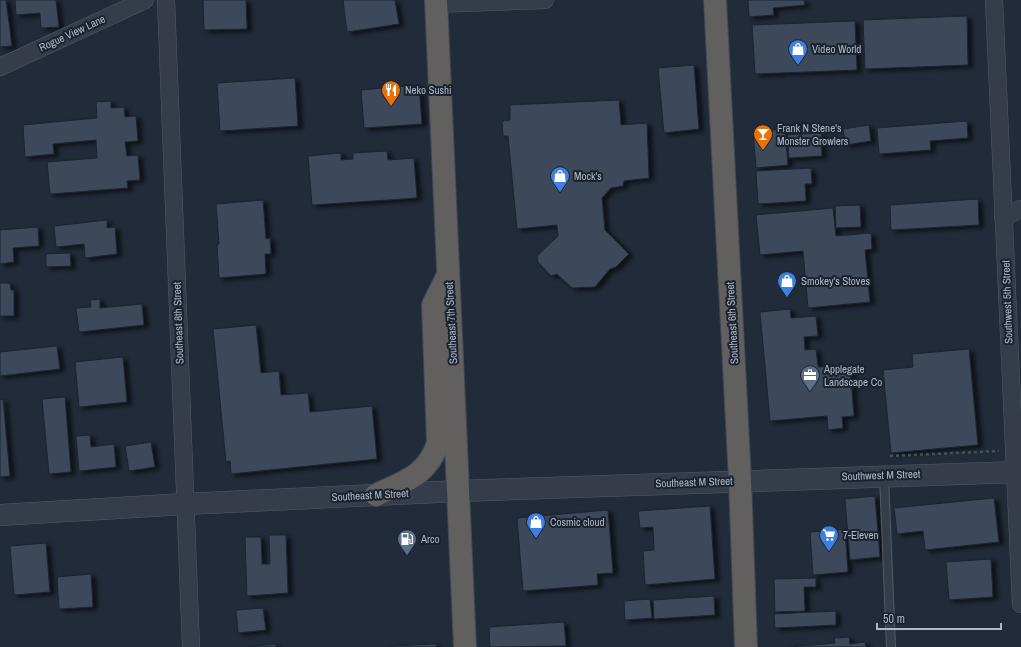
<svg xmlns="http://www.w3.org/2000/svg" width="1021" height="647" font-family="'Archivo Narrow',sans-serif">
  <defs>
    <filter id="shadow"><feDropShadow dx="4.5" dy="2.5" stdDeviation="2" flood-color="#0009"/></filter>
  </defs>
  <rect width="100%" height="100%" fill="#212b3a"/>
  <g fill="#3d495a" stroke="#1c2431" filter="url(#shadow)">
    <polygon points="0,0 6,0 12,46 0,47"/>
    <polygon points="15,0 56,0 59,27 41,28 40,13 16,15"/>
    <polygon points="203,0 246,0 247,29 204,30"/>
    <polygon points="343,0 395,0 399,24 347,32"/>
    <polygon points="748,0 804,0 805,5 773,8 774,15 749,17"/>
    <polygon points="967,16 968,65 865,69 863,20"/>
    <polygon points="855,21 857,70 755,74 752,25"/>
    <polygon points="694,65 699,129 664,133 658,68"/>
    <polygon points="295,78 298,126 220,131 217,83"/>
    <polygon points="419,85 422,124 364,128 361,90"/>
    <polygon points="619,100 621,125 647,123 649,178 624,181 623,186 611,188 602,198 605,230 629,254 616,267 610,269 595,287 572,288 557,274 551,276 538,262 537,256 558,236 557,225 517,229 508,136 503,136 502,121 510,120 510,105"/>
    <polygon points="111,101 111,108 124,107 125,117 136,116 138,141 125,142 127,156 138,155 140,180 127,181 128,188 50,194 47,162 97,158 96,140 53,144 54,154 25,157 23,125 97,118 96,102"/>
    <polygon points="967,121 968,138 930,141 931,150 879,154 877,128"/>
    <polygon points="869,125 871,141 846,145 843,129"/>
    <polygon points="785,129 788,165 756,168 753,132"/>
    <polygon points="821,133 822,156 789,158 787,135"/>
    <polygon points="387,151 388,160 414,158 417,198 312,205 308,156 341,153 341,160 353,159 353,153"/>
    <polygon points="811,168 812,184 805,184 806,201 758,204 756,171"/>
    <polygon points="978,199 979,225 891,230 890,205"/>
    <polygon points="263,200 266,239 270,238 271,254 265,254 266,274 219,278 217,244 219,244 216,204"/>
    <polygon points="860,205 861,227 836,228 835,206"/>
    <polygon points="833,208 836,236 871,233 872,249 865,250 870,302 808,308 803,251 760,255 756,215"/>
    <polygon points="107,220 107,228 115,227 117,254 85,258 84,244 56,247 54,226"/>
    <polygon points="38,227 39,246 13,248 14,262 0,264 0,230"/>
    <polygon points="70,253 71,266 46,267 46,254"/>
    <polygon points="0,283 10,283 11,290 14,290 14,316 0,316"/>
    <polygon points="100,299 100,308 142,304 144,325 79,332 76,308 91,307 90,300"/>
    <polygon points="790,309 791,318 816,316 818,336 804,337 805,350 816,349 818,367 850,365 854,416 842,417 843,428 828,430 827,416 770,421 760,312"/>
    <polygon points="256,325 261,373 279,371 281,395 308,393 310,412 372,406 377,459 231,474 230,461 226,462 213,329"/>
    <polygon points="57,346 60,369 0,376 0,352"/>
    <polygon points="969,349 978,445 891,453 883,370 913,367 912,354"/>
    <polygon points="123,357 127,402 79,407 75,362"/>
    <polygon points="65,397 71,472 49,474 42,399"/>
    <polygon points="3,399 10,476 0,477 0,400"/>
    <polygon points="90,435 91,447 114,444 116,467 79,471 76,436"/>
    <polygon points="151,442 155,467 129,471 125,446"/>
    <polygon points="875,496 880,557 850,560 845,499"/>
    <polygon points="994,498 999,542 925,550 923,531 897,534 894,508"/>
    <polygon points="710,506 715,579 645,585 643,551 654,550 653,527 640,528 638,511"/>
    <polygon points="608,510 613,573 597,574 598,585 523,591 517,518"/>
    <polygon points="845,529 848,572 813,575 810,532"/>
    <polygon points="269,535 286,535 288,593 247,596 245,537 261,537 262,564 270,564"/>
    <polygon points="46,543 50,592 14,595 10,546"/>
    <polygon points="991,559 993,597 949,600 946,562"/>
    <polygon points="91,574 93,607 59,609 57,577"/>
    <polygon points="816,578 816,587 804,587 805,611 775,612 774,579"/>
    <polygon points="714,596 715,615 654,619 653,600"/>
    <polygon points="650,599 652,618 625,620 624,601"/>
    <polygon points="263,608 266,630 238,633 236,610"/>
    <polygon points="836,611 836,625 775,628 774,614"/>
    <polygon points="564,622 566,646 490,647 489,627"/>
    <polygon points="849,637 850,644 865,642 866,647 790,647 835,643 834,638"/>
    <polygon points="276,644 276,647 248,647"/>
    <polygon points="436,644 437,647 391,647 391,646"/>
  </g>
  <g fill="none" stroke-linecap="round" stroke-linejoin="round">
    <defs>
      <polyline id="service" points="884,476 891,647"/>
      <g id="minor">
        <polyline points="166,0 191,647"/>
        <polyline points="994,0 1021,604"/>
        <polyline points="436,4 545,0"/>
        <polyline points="0,67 145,0"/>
        <polyline points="1003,217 1021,209"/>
      </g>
      <polyline id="tertiary" points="0,515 185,504 459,491 1021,472"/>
      <g id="trunk">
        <polyline points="436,0 465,647"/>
        <polyline points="715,0 740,480 746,647"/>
        <path d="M376,495C404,482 428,475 438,443L433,305L448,275"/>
      </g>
    </defs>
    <use href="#service" stroke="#525b68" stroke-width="10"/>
    <use href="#minor" stroke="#525b68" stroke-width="18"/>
    <use href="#tertiary" stroke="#525b68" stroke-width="22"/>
    <use href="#trunk" stroke="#3f4855" stroke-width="24"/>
    <polyline stroke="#415559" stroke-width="2.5" stroke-dasharray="3 3" stroke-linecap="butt" points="890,456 999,451"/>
    <use href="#service" stroke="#353d4b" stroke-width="8"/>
    <use href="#minor" stroke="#353d4b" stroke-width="17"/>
    <use href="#tertiary" stroke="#353d4b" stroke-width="21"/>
    <use href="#trunk" stroke="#62605e" stroke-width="22"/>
  </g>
  <defs>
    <symbol id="shop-pin" viewBox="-11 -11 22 30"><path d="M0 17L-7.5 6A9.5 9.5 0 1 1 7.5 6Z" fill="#3f7fe0" stroke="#1a222f"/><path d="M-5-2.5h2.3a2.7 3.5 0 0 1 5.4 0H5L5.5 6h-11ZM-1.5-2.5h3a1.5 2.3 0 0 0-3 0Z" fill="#fff"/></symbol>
    <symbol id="restaurant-pin" viewBox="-11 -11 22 30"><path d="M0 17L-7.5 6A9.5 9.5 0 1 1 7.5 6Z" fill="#e8710a" stroke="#1a222f"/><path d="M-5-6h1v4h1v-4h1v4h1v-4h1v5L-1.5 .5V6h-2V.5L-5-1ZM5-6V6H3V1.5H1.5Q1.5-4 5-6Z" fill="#fff"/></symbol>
    <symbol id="bar-pin" viewBox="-11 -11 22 30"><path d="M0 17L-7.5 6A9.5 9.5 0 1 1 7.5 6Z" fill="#e8710a" stroke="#1a222f"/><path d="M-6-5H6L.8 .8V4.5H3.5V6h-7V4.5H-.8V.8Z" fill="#fff"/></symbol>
    <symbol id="office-pin" viewBox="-11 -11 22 30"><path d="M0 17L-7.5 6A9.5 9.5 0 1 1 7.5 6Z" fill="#5c6f8a" stroke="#1a222f"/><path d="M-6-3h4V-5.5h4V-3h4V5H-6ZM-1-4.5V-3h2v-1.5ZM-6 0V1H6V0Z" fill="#fff"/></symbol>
    <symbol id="supermarket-pin" viewBox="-11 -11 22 30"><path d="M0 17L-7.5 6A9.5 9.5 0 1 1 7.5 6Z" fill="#3f7fe0" stroke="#1a222f"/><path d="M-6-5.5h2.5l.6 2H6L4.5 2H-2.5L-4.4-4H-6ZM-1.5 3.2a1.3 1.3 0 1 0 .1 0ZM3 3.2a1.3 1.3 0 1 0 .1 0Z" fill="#fff"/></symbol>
    <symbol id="fuel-pin" viewBox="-11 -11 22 30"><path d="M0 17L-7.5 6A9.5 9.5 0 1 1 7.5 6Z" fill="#5c6f8a" stroke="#1a222f"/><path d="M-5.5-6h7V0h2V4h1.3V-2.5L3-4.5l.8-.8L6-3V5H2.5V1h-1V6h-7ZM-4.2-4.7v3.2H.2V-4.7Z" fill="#fff"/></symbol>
  </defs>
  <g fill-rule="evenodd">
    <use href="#shop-pin" x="787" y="38" width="22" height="30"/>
    <use href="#restaurant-pin" x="380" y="79" width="22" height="30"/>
    <use href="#bar-pin" x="752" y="123" width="22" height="30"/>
    <use href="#shop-pin" x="549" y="165" width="22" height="30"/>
    <use href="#shop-pin" x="776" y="270" width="22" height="30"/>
    <use href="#office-pin" x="799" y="364" width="22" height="30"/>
    <use href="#shop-pin" x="525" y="511" width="22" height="30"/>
    <use href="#supermarket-pin" x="818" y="524" width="22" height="30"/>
    <use href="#fuel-pin" x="396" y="528" width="22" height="30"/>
  </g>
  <g text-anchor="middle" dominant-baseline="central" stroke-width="4" stroke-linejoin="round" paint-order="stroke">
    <g font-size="11" fill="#afb8c7" stroke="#1a222f">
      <text transform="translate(72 33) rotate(-25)">Rogue View Lane</text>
      <text transform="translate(1007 302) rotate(-92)">Southwest 5th Street</text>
      <text transform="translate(178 323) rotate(-92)">Southeast 8th Street</text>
      <text transform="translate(451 323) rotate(-93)">Southeast 7th Street</text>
      <text transform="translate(732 323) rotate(-93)">Southeast 6th Street</text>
      <text transform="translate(881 475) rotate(-2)">Southwest M Street</text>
      <text transform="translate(694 482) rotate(-2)">Southeast M Street</text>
      <text transform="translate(370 495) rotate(-3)">Southeast M Street</text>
    </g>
    <g font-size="11" fill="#afb8c7" stroke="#1a222f" text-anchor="start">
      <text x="812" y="49">Video World</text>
      <text x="405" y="90">Neko Sushi</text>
      <text x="777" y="128">Frank N Stene's<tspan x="777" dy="13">Monster Growlers</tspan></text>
      <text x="574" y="176">Mock's</text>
      <text x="801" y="281">Smokey's Stoves</text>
      <text x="824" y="369">Applegate<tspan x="824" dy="13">Landscape Co</tspan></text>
      <text x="550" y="522">Cosmic cloud</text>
      <text x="843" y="535">7-Eleven</text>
      <text x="421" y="539">Arco</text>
    </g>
  </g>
  <path d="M877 623v6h124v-6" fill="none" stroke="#afb8c7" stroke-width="2"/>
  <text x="883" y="623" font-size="12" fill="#afb8c7" stroke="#1a222f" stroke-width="3" paint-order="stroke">50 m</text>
</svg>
